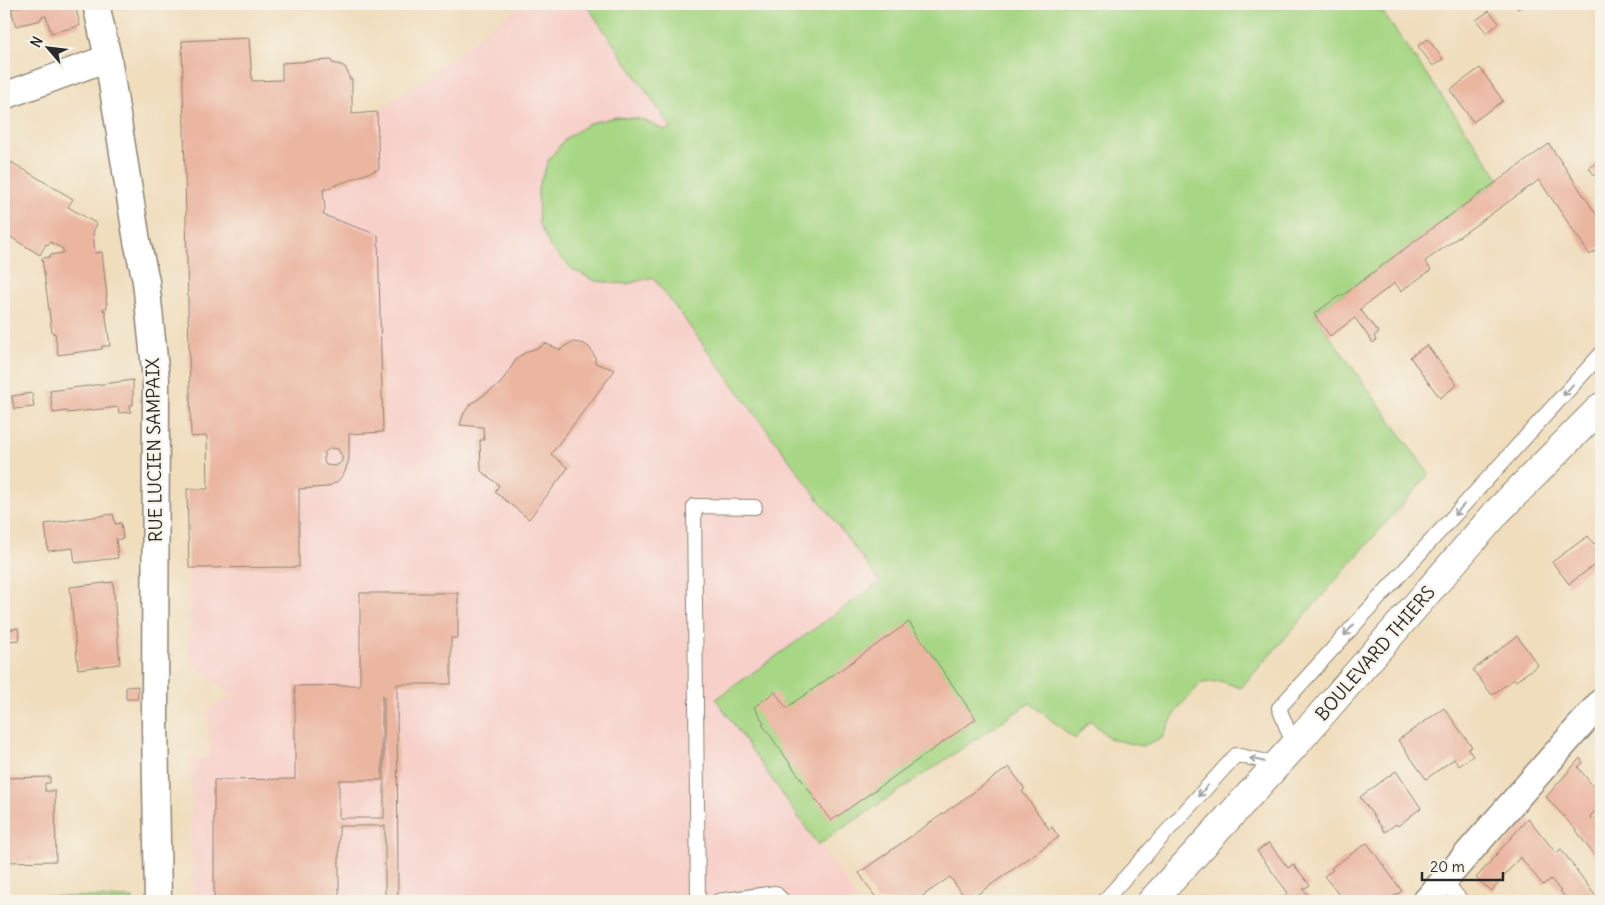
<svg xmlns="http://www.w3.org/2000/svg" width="1605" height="905" font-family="Delius,sans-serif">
  <defs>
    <pattern id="grass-tufts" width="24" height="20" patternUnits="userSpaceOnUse" patternTransform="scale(1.25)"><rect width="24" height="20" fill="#a7d785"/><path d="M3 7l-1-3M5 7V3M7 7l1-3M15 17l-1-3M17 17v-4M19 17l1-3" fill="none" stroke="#90b973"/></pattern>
  </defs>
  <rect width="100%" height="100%" fill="#f7f3e8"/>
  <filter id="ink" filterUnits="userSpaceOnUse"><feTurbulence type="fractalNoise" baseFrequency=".02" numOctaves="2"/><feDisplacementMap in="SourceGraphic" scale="10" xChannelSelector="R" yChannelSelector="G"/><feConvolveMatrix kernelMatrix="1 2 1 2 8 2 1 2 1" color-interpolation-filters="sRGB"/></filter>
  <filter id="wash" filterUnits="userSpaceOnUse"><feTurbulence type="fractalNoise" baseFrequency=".0096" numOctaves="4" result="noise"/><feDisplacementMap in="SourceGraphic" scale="20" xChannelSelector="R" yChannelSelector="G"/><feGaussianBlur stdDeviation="1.12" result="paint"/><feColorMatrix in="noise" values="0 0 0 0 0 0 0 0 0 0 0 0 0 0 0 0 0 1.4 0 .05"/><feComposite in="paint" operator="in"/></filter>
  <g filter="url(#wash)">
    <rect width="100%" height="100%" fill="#f0ddbc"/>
    <path fill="#f7d0ca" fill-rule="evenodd" d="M521,4H586L672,129L664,130L641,119L539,224L550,246L572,269L627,284L653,277L880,582L716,699L859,901H192L190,758H209L208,710L232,695L191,663L187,489H208L207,436L191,437L182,41L249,38L252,81L282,80V63L331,60L332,63L341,65L345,67L349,75V79H352V114L377,112L426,77ZM574,342L584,344L590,348L594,354L595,363L615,370L551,454L568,468L529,519L495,492L499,485L480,440H484L483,427L460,425L471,404L500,384L518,357L529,351L541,347L544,343L561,350L565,346Z"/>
    <polygon fill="url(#grass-tufts)" stroke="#698158" points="4,895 133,898 133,901 4,901"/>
    <polygon fill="#a7d785" stroke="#698158" points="586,4 1377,4 1500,179 1340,297 1339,296 1314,314 1429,474 1241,688 1220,681 1201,683 1177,710 1162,738 1142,746 1110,739 1090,720 1075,739 1030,703 818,845 716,699 880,582 653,277 627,284 595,281 572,269 550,247 539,224 538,188 549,159 566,138 590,123 616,117 641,119 664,130 672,129"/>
    <g id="blocks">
      <g fill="#ebb6a0" fill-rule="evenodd">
        <polygon points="29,4 75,4 80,26 51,33 46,16 41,17 41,20 16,26 11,9"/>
        <polygon points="1514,4 1525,4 1518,9"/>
        <polygon points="1489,11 1499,23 1487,33 1476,20"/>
        <path d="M249,38L252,81L282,80V63L331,60L332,63L341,65L345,67L349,75V79H352V114L377,112L379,169L323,190L325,210L323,215L378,235L383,432L349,434V459L345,472L337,482L327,487L299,489V567L189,568L187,489H208L207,436L191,437L182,41ZM330,448L338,449L342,456V461L339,464L335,466L326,465L324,461V453Z"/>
        <polygon points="1428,39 1443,59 1433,66 1418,46"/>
        <polygon points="1480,68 1503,101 1473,122 1450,90"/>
        <polygon points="1549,144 1601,221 1601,246 1590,255 1539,180 1425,261 1431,270 1401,291 1395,283 1360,309 1379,333 1374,336 1376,340 1373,343 1355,318 1330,336 1314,314 1339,296 1340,297 1438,224"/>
        <polygon points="1601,159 1601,178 1598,180 1589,168"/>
        <polygon points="11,162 73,199 68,207 97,224 93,232 95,253 102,252 107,297 106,297 107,308 103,308 103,311 105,310 110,346 102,346 102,349 58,355 55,333 52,333 42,258 50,257 50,255 63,253 63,249 50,242 48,245 46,244 40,255 4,233 4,168 7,170"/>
        <polygon points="574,342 584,344 590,348 595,357 595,363 615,370 551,454 568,468 529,519 495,492 499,485 481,471 480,440 484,440 483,427 460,425 464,413 471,404 500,384 518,357 528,351 541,347 544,343 561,350 565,346"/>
        <polygon points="1427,345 1457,385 1440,398 1410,357"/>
        <polygon points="133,380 133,405 130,405 131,412 119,413 118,407 68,413 67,411 53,413 50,391"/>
        <polygon points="32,393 34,407 14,409 12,396"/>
        <polygon points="113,514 115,524 121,523 123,539 116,539 118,558 75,563 73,548 48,551 45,524"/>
        <polygon points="1588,536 1594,544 1601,539 1601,571 1596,564 1569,584 1552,562"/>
        <polygon points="113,582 120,664 78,669 70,587"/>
        <path d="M360,593H458V638H451V684H397L398,901H385V826H339V901H214V780L295,779V686L360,685ZM382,696H384V818H339V780H382Z"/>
        <polygon points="909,622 976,719 831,821 762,724 764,723 754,707 775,692 786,708"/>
        <polygon points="18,628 20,640 8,641 8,630"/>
        <polygon points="1517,636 1538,665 1516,681 1514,679 1492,695 1473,670"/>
        <polygon points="138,686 138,699 126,699 126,687"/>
        <polygon points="1444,708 1472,747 1468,749 1473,756 1459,766 1454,759 1426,779 1398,740"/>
        <polygon points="1580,758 1583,763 1578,767 1601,797 1601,801 1597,804 1600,808 1590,816 1593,820 1601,814 1601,865 1576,830 1546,797"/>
        <polygon points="1009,767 1025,789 1022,791 1049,829 1052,827 1059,837 968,901 950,877 915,901 885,901 883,899 878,901 859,873"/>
        <polygon points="1396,771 1421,808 1398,826 1396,824 1385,832 1360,797"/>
        <polygon points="50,777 50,783 45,783 45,791 55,791 56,861 4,862 4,778"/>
        <polygon points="1528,818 1556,853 1561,849 1599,901 1568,901 1551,879 1543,885 1520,857 1492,891 1476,878"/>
        <polygon points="1269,843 1288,868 1293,864 1310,885 1303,889 1313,901 1278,901 1288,893 1257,851"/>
        <polygon points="1367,843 1402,891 1387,901 1344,901 1324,876 1333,870 1331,868"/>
      </g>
    </g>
  </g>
  <g filter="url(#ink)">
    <use href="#blocks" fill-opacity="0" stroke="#8e8474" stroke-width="1"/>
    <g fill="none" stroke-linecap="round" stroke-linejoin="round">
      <defs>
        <g id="service">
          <polyline points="1294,746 1279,708 1601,354"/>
          <polyline points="1444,880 1461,901"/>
          <polyline points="698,901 694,506 755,507"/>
          <polyline points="718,901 775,893 783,901"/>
          <polyline points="1104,901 1236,755 1277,764"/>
        </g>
        <g id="minor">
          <polyline points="96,4 108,58 137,241 146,281 156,379 155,723 158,901"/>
          <polyline points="4,96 108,58"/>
          <polyline points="1426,901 1601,702"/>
        </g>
        <polyline id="secondary" points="1152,901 1294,746 1498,511 1601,407"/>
      </defs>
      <use href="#service" stroke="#8e8474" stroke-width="16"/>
      <use href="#minor" stroke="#8e8474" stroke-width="29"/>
      <use href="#secondary" stroke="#8e8474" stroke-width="30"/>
      <use href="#service" stroke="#fff" stroke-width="14"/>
      <use href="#minor" stroke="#fff" stroke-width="26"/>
      <use href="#secondary" stroke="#fff" stroke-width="28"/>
    </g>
    <defs><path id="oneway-shaft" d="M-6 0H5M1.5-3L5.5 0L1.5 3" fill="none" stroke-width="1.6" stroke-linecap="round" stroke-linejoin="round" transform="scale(1.25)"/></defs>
    <g stroke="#a0a0a0">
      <use href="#oneway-shaft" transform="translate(1568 390) rotate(132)"/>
      <use href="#oneway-shaft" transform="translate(1459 510) rotate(132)"/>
      <use href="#oneway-shaft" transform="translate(1349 630) rotate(132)"/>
      <use href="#oneway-shaft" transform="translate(1257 760) rotate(-167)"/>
      <use href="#oneway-shaft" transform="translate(1203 791) rotate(132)"/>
    </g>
  </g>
  <g text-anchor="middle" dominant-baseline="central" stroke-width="4.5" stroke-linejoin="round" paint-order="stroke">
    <g font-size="18" fill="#2b2b2b" stroke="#f7f3e8">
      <text transform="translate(154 450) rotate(-91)">RUE LUCIEN SAMPAIX</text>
      <text transform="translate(1375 653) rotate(-49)">BOULEVARD THIERS</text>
    </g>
  </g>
  <rect width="1605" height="905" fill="none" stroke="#f7f3e8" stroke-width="20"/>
  <g transform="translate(48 48) rotate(298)" stroke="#f7f3e8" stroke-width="4" paint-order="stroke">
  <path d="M0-4L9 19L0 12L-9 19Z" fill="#2b2b2b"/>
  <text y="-8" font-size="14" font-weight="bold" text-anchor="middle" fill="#2b2b2b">N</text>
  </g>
  <path d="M1422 872v8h81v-8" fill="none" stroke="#2b2b2b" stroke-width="2.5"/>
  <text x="1430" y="872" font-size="15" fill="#2b2b2b" stroke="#f7f3e8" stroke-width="4" paint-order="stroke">20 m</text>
</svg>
